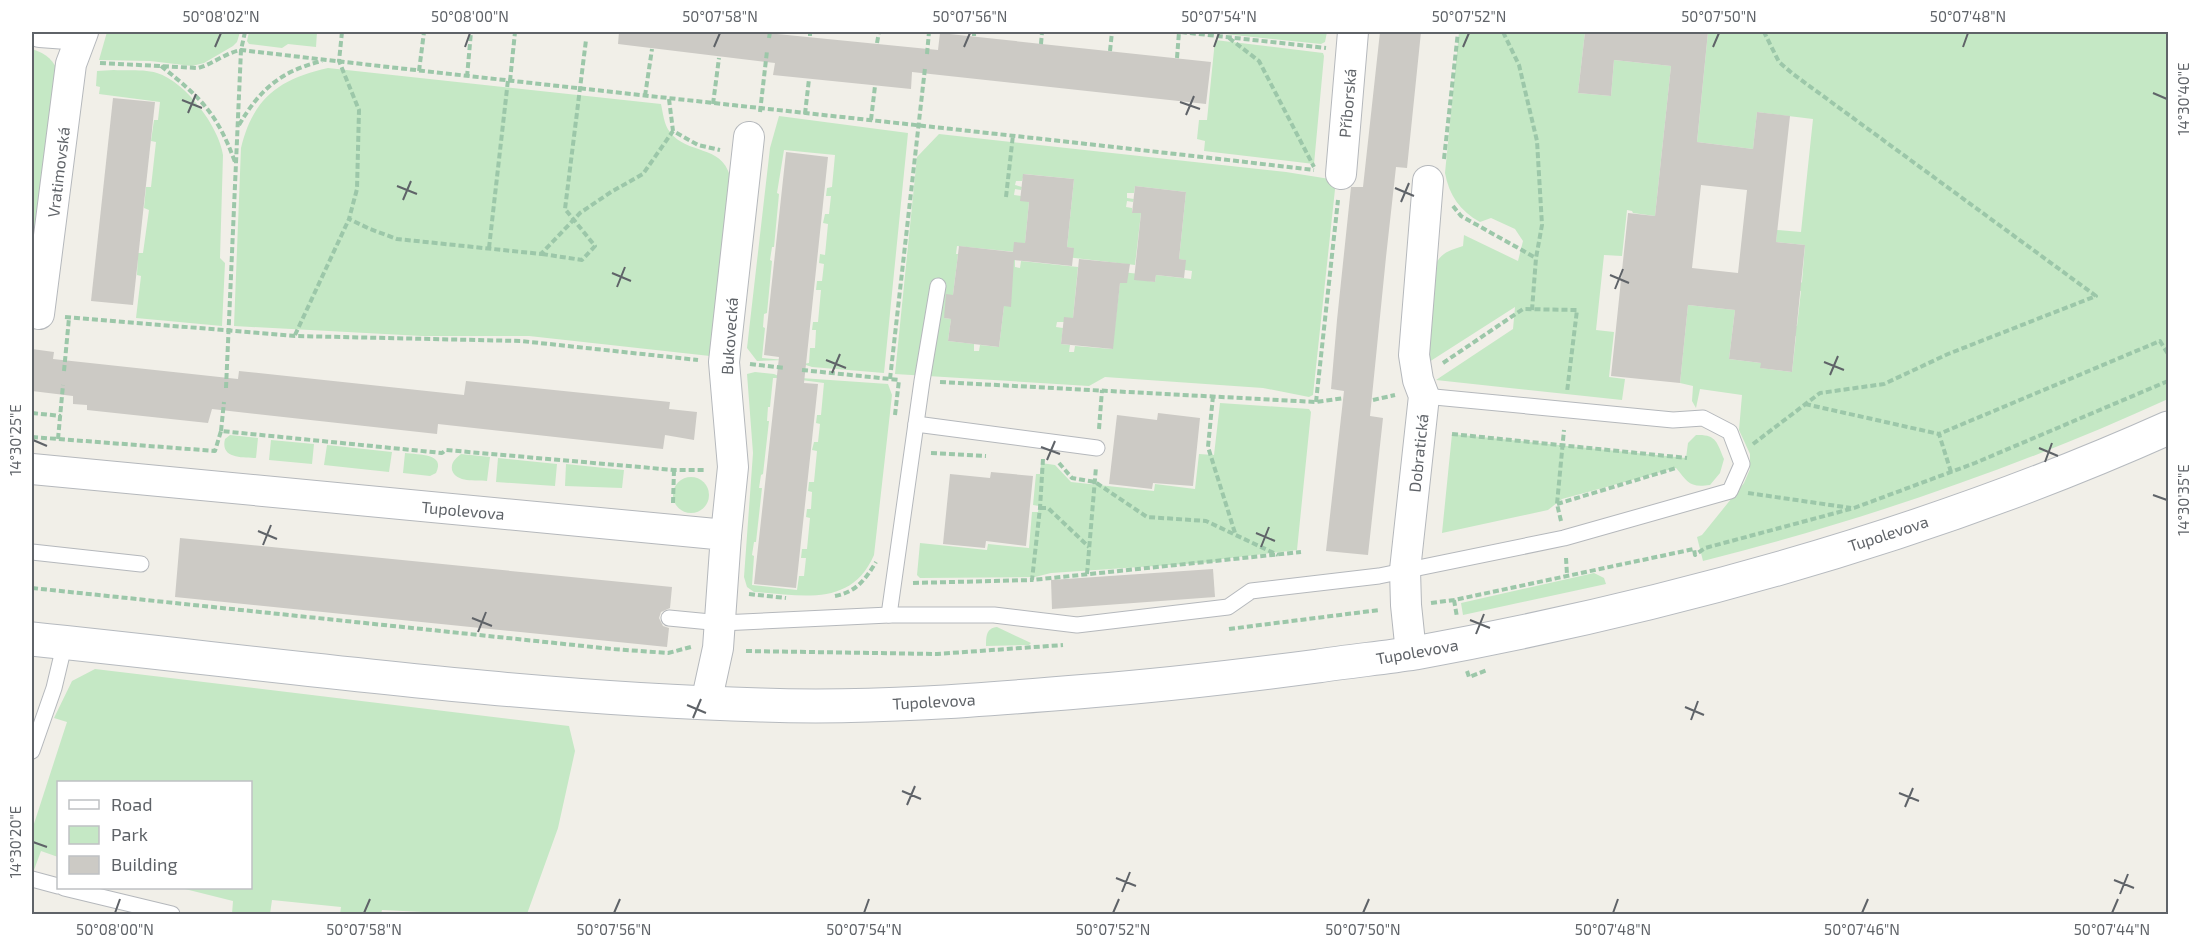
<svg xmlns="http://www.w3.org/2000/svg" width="2200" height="946" font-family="'Exo 2',sans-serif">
  <rect width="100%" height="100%" fill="#f1efe8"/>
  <g fill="#c5e8c5" fill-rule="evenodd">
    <polygon points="107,32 151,32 173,34 174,32 240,32 237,42 233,46 204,63 192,66 150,61 99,60"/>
    <polygon points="249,32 317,32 316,47 288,44 282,48 249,44 247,41"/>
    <polygon points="1205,32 1327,32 1325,42 1321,44"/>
    <path d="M1459,32H1585L1578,93L1611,96L1614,60L1671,66L1655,216L1633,213L1632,211L1627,210L1622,256L1604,255L1596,330L1614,332L1609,377L1625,379L1622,400L1436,380L1513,329L1515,307L1429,362L1428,351L1436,264C1441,252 1452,250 1463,246L1464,235L1518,261L1523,241L1515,229L1491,218L1480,222C1460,211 1449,195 1445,173Z"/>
    <path d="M1708,32H2168V399C2019,467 1862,521 1703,561L1697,537L1702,535L1744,483L1750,469V454L1739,430L1742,395L1700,389L1696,408L1692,401L1693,386L1680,383L1688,305L1735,310L1729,359L1761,363V368L1792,372L1796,336L1788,335L1789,325L1797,326L1801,291L1793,290L1802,282L1805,245L1776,242L1777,230L1801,232L1813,119L1757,112L1753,149L1697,142Z"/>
    <polygon points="1215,40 1323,53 1324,56 1314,164 1204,151 1205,141 1197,139 1199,120 1207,120"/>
    <path d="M32,49C47,54 54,60 59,75L40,231L32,238Z"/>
    <path d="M328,68L661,104C663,113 664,125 670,132C687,155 721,144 730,176L710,356L529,336H422L234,326L241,148C253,98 279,79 328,68Z"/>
    <path d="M114,70C127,71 144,69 157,73C186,82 219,127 223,155L220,258L225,263L222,326L136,318L141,276L137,275L138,253H143L149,210L144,208L146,187H151L156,142L151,141L154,120H158L160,102L99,94L100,87L96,86L97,71Z"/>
    <polygon points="779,116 908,133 884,373 812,367 803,364 809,363 810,348 815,348 816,330 812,330 813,322 818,322 821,290 816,290 817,281 822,281 824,264 819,263 820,254 825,255 828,224 823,223 825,214 829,214 831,196 826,196 827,188 832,187 835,155 784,150 777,193 779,194 774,247 772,247 770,260 772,261 767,313 764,314 763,327 765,328 762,358 785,360 757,361 747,348 770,148"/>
    <path d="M939,134L1286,172L1336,180L1313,395L1309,397L1263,388L1105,377L1089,386L895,374L917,157ZM1024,174L1074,179L1067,247L1073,248V253L1066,257L1135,265L1141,213H1132V208L1126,207L1127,201L1133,202L1134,199L1127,198V193H1134L1135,186L1186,192L1179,259L1185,260V265L1178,269L1192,271L1191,279L1156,275L1155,282L1149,281L1150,275L1121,272L1127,278L1126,283H1120L1112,349L1075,346L1074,352H1069L1070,345L1061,344L1063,328L1056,327L1057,322H1064L1073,318L1078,267L1021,261L1020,268L1015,267V260H1009L1011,306H1004L999,347L980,345L979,351H974V344L948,341L951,319L944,318L953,295L958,254H956L957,246L1024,253L1029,202L1021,196L1014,195L1015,189L1021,190L1022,187L1015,185L1016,181H1022Z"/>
    <path d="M755,372L774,374L783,378H773L770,407H768L767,421H769L763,474L761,475L759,488H762L756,542H754L752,555L754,556L752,585L797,590L799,576H804L806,558H801L802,549H807L810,518L806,517L807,509H811L812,492L808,491L809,482H814L817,451L812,450L814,442H818L820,424L816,423L817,415H821L824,383L801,380V378L888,384L892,395L874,555C851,608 801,595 754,592L747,587L744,577L753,453L747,374Z"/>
    <polygon points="1220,403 1309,409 1311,412 1297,550 1222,559 1214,562 1051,573 1035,577 920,578 917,575 920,543 987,550 988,544 1029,548 1032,512 1038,512 1039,506 1033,505 1036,474 1040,474 1041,463 1055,465 1071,482 1154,491 1155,484 1195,489 1199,454 1214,455"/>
    <path d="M1452,434L1686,458L1688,443L1696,435C1716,434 1717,442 1724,459L1720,473L1710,485C1689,488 1688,482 1676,468L1562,499L1548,510L1442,533Z"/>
    <path d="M230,435L258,438L256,458C243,457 220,459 225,439Z"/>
    <polygon points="271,440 314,444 312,464 269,460"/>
    <polygon points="327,445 392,452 389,472 324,465"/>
    <path d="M405,453C419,455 446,453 436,473L430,476L403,473Z"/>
    <path d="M461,454L490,457L487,481C476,480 456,483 452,470C451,462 455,459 461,454Z"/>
    <polygon points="498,458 557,464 555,486 496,482"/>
    <polygon points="566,464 624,470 622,488 565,486"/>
    <circle cx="691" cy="495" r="18"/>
    <polygon points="1594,573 1604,578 1606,584 1463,615 1461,603"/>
    <path d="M997,627L1031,643L1029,645L986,646C986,637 986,628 997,627Z"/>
    <polygon points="95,669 569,726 575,751 558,828 527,914 425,914 424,912 382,910 381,914 340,914 341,907 272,900 270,914 232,914 233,901 181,888 250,888 250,782 58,782 58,857 41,851 34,870 32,868 32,830 67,722 54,718 72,681"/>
  </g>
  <g fill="#cccac5" fill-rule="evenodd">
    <polygon points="619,32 758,32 938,50 940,33 1211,62 1206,104 912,72 911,89 773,75 775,63 618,44"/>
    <polygon points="1380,32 1421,32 1407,168 1396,167 1386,257 1370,416 1383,418 1368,555 1326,551 1344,391 1331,389 1337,320 1351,187 1363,187"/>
    <path d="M1585,32H1708L1697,142L1753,149L1757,112L1790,116L1776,242L1805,245L1792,372L1760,368L1761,363L1729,359L1735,310L1688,305L1680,383L1611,376L1628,213L1655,216L1671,66L1614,60L1611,96L1578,93ZM1701,185L1747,190L1738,273L1692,268Z"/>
    <polygon points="113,98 155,102 133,305 91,301"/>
    <polygon points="786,152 828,157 804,383 818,384 796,588 754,584 779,357 764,355"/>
    <polygon points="1023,174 1074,179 1067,247 1074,248 1072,266 1014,260 1011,307 1004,306 999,347 948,341 951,319 944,318 946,294 953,295 959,246 1013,252 1014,242 1025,243 1029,202 1020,201"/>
    <polygon points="1135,186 1186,192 1179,259 1186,260 1184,278 1156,275 1155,282 1134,280 1141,213 1132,213"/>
    <polygon points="1079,259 1130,264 1127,283 1120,283 1113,349 1061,344 1064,317 1073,318"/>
    <polygon points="32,349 54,352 53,359 238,379 239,371 464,395 466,381 670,402 669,409 697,412 694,440 665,435 663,449 438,424 437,434 212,409 208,423 87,410 87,405 73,404 73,396 32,391"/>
    <polygon points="1158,413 1200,418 1193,486 1153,483 1152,489 1109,484 1117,415 1157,420"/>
    <polygon points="991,472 1033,476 1026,546 986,541 985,548 943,544 950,474 990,478"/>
    <polygon points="180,538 672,587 670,608 661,612 659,618 663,626 669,628 667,647 175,597"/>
    <polygon points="1213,569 1215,597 1052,609 1051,580"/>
  </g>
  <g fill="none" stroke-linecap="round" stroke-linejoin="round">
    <defs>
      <g id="lane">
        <polyline points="916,424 1097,448"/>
        <polyline points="32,552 141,564"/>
        <polyline points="889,615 922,381 938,286"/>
        <polyline points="669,618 721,623 889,615 994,615 1077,625 1228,607 1251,591 1379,576 1564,538 1730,491 1742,464 1730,432 1703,418 1673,420 1424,396"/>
        <polyline points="32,751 54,688 65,642"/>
        <polyline points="32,879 58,886"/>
        <polyline points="64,888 172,914"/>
      </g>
      <g id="street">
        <polyline points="40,32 81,35"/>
        <polyline points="1341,174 1353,32"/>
        <polyline points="39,314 71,64 83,32"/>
        <polyline points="32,469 726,535 718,648 706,703"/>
        <polyline points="726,535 733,467 724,362 749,137"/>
        <polyline points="1411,653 1406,605 1405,570 1424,396 1418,380 1414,355 1428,181"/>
      </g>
      <path id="secondary" d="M32,639C274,664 517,698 761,705C871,709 981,700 1089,691C1166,685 1242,676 1318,666C1350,661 1383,658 1415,653C1671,606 1931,534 2168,428"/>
    </defs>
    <use href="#lane" stroke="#b5b8bc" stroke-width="17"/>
    <use href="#street" stroke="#b5b8bc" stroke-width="32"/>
    <use href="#secondary" stroke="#b6babf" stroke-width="35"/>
    <g stroke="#9cc7a9" stroke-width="4" stroke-dasharray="6 3" stroke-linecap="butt">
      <polyline points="342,32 339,61 359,110 357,189 349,219 370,229 397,239 541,254 580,213 611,192 643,174 673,131"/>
      <polyline points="1181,32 1326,48"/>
      <polyline points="1503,32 1519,65 1537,141 1542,225 1536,258 1532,310"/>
      <polyline points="810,36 810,32"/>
      <polyline points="974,36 974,32"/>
      <polyline points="769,38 770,32"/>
      <polyline points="1229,38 1259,61 1314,167"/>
      <polyline points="877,43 879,32"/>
      <polyline points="1041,44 1042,32"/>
      <polyline points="1110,51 1112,32"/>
      <polyline points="927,54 929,32"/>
      <polyline points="1177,58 1179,32"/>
      <path d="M100,63L198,68C213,64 225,53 241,50C599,92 957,128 1314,170"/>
      <path d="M161,66C201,98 217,113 235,162"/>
      <polyline points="419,71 424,32"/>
      <polyline points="467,77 471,32"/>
      <polyline points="510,81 515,32"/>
      <polyline points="645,96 652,49"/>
      <polyline points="669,99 673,131 698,145 720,150"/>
      <polyline points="713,104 719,58"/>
      <polyline points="760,112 767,51"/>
      <polyline points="805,114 809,79"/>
      <polyline points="871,120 875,86"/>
      <path d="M239,125C260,89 281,71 322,61"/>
      <polyline points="1444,159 1458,32"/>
      <polyline points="1006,197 1013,135"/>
      <polyline points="1453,206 1461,216 1536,258"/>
      <polyline points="489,248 508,80"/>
      <polyline points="542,254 582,260 595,246 565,209 586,40"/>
      <polyline points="65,317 295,336 521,341 698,360"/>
      <polyline points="295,335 349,219"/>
      <polyline points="1443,363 1523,309 1577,310 1567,392"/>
      <polyline points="750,364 785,368"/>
      <polyline points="802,370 900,380"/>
      <polyline points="64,371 69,318"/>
      <polyline points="890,379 925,68"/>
      <polyline points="940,382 1316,402 1344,398"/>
      <polyline points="226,388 241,50 245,32"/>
      <polyline points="1213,396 1208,447 1235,533"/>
      <polyline points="1373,400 1395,395"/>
      <polyline points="1316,402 1338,200"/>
      <polyline points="1805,404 1939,434"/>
      <polyline points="32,413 61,416"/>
      <polyline points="895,415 899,380"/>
      <polyline points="1099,429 1102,390"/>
      <polyline points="221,431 224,402"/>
      <polyline points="1452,434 1687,458"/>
      <polyline points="32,437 215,451 221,431 442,453 446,450 674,470 705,470"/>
      <polyline points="58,439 63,385"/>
      <polyline points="1753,444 1820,393 1884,384 1948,354 2096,296 1793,74 1779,62 1764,32"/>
      <polyline points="931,453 986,456"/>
      <polyline points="1043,459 1040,508 1032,580 1301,552"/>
      <polyline points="1059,463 1072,478 1095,482 1147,517 1206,521 1278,555"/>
      <polyline points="1951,472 1939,434 2160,341 2168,354"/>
      <polyline points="1748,493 1851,508"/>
      <polyline points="673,503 674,470"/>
      <polyline points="1557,504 1676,468"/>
      <polyline points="1040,508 1048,508 1089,547"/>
      <polyline points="1561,521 1557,504 1564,430"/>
      <polyline points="1566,558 1567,575"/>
      <polyline points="1087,574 1096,467"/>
      <polyline points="913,583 1032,580"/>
      <polyline points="32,588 612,649 668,653 691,647"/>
      <polyline points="749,594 786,598"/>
      <path d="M835,596C856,592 865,580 876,562"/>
      <polyline points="1454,600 1457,617"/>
      <polyline points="1431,603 1454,600 1694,549 1695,555 1705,548 1854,508 1975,463 2168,381"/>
      <polyline points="1229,629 1379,610"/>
      <polyline points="746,651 937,654 1063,645"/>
      <polyline points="1467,671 1469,677 1487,670"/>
    </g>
    <use href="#lane" stroke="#fff" stroke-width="15"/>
    <use href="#street" stroke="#fff" stroke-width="30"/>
    <use href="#secondary" stroke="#fff" stroke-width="33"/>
  </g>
  <path fill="none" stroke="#5f6368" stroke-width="2" d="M215,47L221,33M465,47L470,33M714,47L720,33M964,47L970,33M1214,47L1219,33M1463,47L1469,33M1713,47L1719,33M1963,47L1968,33M2153,93L2167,99M182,100L202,108M1180,102L1200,109M188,113L196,94M1186,115L1194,96M397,186L417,194M1395,188L1414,196M403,200L411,181M1401,202L1409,183M612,273L631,281M1610,275L1629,283M617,287L625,267M1615,289L1623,269M826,360L846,368M1824,362L1844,370M832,373L840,354M1830,375L1838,356M33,440L47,446M1041,447L1060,454M2039,448L2058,456M1047,460L1055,441M2045,462L2052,443M2153,495L2167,500M258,531L277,539M1256,533L1275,541M263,545L271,525M1261,547L1269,527M472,618L492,626M1470,620L1490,628M478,632L486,612M1476,634L1484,614M687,705L706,713M1685,707L1704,715M693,718L701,699M1691,720L1698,701M902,791L921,799M1899,793L1919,801M907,805L915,786M1905,807L1913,788M33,842L47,847M1116,878L1136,886M2114,880L2134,888M1122,892L1130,872M2120,894L2128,874M115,913L120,899M364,913L370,899M614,913L620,899M864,913L869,899M1113,913L1119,899M1363,913L1369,899M1613,913L1618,899M1862,913L1868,899M2112,913L2118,899"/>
  <g text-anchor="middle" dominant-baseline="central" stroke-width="4.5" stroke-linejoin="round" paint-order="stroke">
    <g font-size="16" fill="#5f6368" stroke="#fff">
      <text transform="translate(1347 103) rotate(-85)">Příborská</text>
      <text transform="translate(58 172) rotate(-83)">Vratimovská</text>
      <text transform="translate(729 336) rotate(-86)">Bukovecká</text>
      <text transform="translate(1418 453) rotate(-84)">Dobratická</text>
      <text transform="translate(463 510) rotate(5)">Tupolevova</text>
      <text transform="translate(1888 533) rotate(-18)">Tupolevova</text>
      <text transform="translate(1417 651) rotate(-10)">Tupolevova</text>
      <text transform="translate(934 701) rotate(-3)">Tupolevova</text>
    </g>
  </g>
  <rect width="2200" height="946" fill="none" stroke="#ffffff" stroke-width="66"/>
  <rect x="57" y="781" width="195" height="108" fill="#ffffff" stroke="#bfc1c3" stroke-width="1.5"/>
  <rect x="69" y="800" width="30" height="9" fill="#ffffff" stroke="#bfc1c3" stroke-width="1.5"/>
  <text x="111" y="811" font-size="18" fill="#5f6368">Road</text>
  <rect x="69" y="826" width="30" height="18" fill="#c5e8c5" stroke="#bfc1c3" stroke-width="1.5"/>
  <text x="111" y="841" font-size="18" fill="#5f6368">Park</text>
  <rect x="69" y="856" width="30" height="18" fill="#cccac5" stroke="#bfc1c3" stroke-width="1.5"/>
  <text x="111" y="871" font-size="18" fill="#5f6368">Building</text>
  <rect x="33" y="33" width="2134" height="880" fill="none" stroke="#5f6368" stroke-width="2"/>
  <g font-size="15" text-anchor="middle" fill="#5f6368">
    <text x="221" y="22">50°08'02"N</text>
    <text x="470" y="22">50°08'00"N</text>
    <text x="720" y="22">50°07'58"N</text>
    <text x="970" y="22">50°07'56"N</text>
    <text x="1219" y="22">50°07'54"N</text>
    <text x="1469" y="22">50°07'52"N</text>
    <text x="1719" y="22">50°07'50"N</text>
    <text x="1968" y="22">50°07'48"N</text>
    <text transform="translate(2184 99) rotate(-90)" y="5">14°30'40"E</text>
    <text transform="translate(16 440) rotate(-90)" y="5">14°30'25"E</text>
    <text transform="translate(2184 500) rotate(-90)" y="5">14°30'35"E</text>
    <text transform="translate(16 842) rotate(-90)" y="5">14°30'20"E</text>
    <text x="115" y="935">50°08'00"N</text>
    <text x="364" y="935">50°07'58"N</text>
    <text x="614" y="935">50°07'56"N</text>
    <text x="864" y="935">50°07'54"N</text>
    <text x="1113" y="935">50°07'52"N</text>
    <text x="1363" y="935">50°07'50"N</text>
    <text x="1613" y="935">50°07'48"N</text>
    <text x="1862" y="935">50°07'46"N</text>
    <text x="2112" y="935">50°07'44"N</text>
  </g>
</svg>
